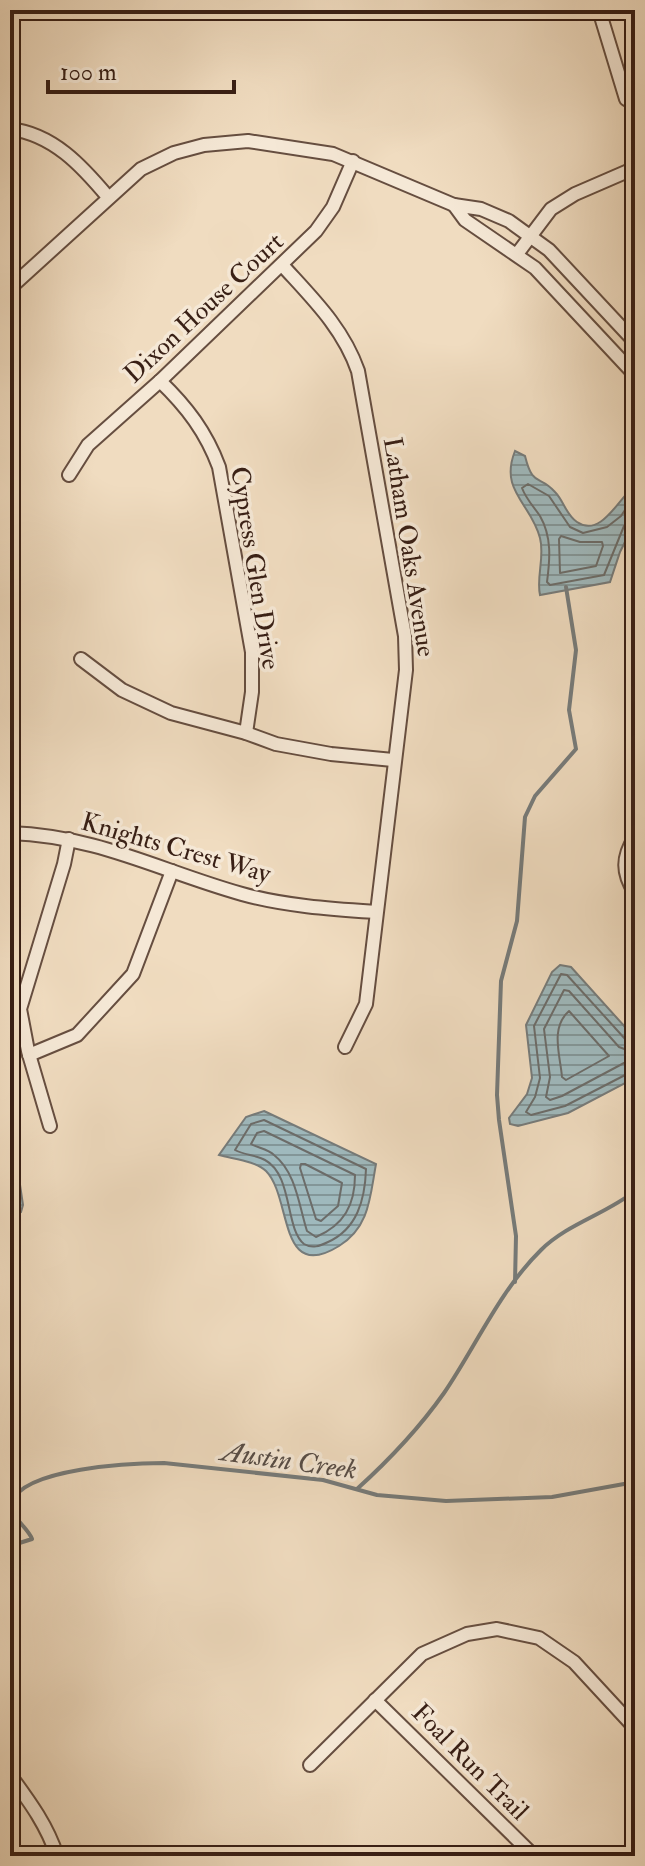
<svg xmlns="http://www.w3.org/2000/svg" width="645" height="1866" font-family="'IM FELL Double Pica',serif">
  <defs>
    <pattern id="water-rules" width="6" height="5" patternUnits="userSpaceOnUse" patternTransform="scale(2)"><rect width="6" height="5" fill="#9fb9bd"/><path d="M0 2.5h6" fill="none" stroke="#839698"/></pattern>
  </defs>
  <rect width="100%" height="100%" fill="#f0dcc0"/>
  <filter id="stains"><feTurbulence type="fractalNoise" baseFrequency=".0025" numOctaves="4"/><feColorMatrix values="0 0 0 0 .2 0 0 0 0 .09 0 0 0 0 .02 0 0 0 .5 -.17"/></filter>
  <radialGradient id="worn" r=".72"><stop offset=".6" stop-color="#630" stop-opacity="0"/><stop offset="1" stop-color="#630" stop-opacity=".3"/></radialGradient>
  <g fill="url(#water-rules)" stroke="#767b7a" stroke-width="2">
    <path d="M515,451L525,456C533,488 539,474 555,492C564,501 566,515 577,522C602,539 620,495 635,486V522L620,552L610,582L540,595C536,577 545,557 540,538C531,503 499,491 515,451Z"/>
    <polygon points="560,965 571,967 635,1038 635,1078 568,1113 518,1126 510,1124 509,1118 527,1094 532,1078 526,1025 552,972"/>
    <path d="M264,1111L376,1164C370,1196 370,1227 339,1246C278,1284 292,1197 266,1171C256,1161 233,1159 219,1155L246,1117Z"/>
    <polygon points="16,1158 23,1205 21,1212 10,1218 10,1159"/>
  </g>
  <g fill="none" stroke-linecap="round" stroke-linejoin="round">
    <g stroke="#6c6c69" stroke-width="2">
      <path d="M635,495L621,516L607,527L583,533L570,527L549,496L528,484L522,488C526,499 534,507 540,516C552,537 550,559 547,582L550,585L604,575L624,526L635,521"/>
      <polygon points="561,536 580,542 602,542 603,546 596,566 560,573 559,539"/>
      <path d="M569,1011L609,1056L566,1080L562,1077C560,1054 550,1028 569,1011Z"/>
      <polyline points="635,1043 626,1040 567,975 561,974 534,1026 540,1078 535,1097 526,1112 531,1115 565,1106 629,1073 635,1072"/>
      <polyline points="635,1053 619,1047 569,991 564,990 544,1029 550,1077 546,1097 550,1100 562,1096 624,1063 635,1062"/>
      <path d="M264,1120L366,1169C365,1200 357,1229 328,1242C320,1246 312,1249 304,1244C285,1229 293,1175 265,1160C256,1155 244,1155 235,1150L251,1124Z"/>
      <path d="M264,1131L355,1175C355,1205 344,1225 316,1237L307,1231C299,1206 296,1172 274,1155C268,1149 258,1148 251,1144L257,1133Z"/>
      <polygon points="301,1164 305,1164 342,1183 338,1206 321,1221 316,1219 300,1168"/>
    </g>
    <g stroke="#767b7a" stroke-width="4">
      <polyline points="515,1282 516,1236 499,1120 497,1095 501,981 517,921 525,817 535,796 576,749 569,710 576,650 566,587"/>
      <path d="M357,1489C388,1461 420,1427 444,1393C476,1346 500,1290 541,1250C567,1224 606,1214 635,1191"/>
      <path d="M10,1546L32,1539C28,1527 7,1515 12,1502C24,1468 132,1463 164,1463L323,1480L377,1495L446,1501L552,1497L635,1482"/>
    </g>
    <defs>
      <g id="street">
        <polyline points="599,10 626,99 635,104"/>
        <path d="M10,129C53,134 82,166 108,197"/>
        <polyline points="454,205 465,220 535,268 635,375"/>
        <polyline points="517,254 551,209 575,194 635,168"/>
        <path d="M283,266C313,299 343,328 358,371L405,636L406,670L366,1004L345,1047"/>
        <polyline points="10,288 141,169 174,153 204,145 248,141 333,154 454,205 481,209 509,221 549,250 635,342"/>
        <path d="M160,381C187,407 206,432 219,467L252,652V692L246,733"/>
        <polyline points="69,475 88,445 160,381 316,231 333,207 353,161"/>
        <polyline points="81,659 122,690 171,713 246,733 276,744 331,754 393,760"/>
        <path d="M10,833C98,836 160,871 242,894C285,906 332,909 376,912"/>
        <path d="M635,837C622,857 622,873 635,893"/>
        <polyline points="29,1055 77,1035 133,974 172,871"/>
        <polyline points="50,1126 28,1051 20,1009 64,864 69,839"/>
        <polyline points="375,1700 534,1856"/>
        <polyline points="310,1765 422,1654 467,1634 497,1629 539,1638 574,1662 635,1728"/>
        <path d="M10,1775C29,1801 47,1825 57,1856"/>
      </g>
    </defs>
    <use href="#street" stroke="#664e40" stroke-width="16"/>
    <use href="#street" stroke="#f5e8d6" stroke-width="12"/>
  </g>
  <g text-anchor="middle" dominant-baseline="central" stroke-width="7" stroke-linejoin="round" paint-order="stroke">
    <g font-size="26" fill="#381f15" stroke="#f5e8d6">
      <text transform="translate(204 308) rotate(-43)">Dixon House Court</text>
      <text transform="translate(409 547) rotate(81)">Latham Oaks Avenue</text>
      <text transform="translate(255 568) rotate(81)">Cypress Glen Drive</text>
      <text transform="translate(176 848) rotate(16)">Knights Crest Way</text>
      <text transform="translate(470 1762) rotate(45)">Foal Run Trail</text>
    </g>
    <g font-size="28" font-style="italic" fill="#574d47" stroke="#f5e8d6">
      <text transform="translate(289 1461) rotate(8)">Austin Creek</text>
    </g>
  </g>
  <rect width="645" height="1866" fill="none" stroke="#f0dcc0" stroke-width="40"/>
  <rect x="12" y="12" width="621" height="1842" fill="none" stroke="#381f15" stroke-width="4"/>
  <rect x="20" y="20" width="605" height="1826" fill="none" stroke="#381f15" stroke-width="2"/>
  <path d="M48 80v12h186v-12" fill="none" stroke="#381f15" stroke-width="4"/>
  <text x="60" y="80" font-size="24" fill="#381f15" stroke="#f5e8d6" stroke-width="6" paint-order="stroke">100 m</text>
  <rect width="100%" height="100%" filter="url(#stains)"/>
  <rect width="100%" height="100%" fill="url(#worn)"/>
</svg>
